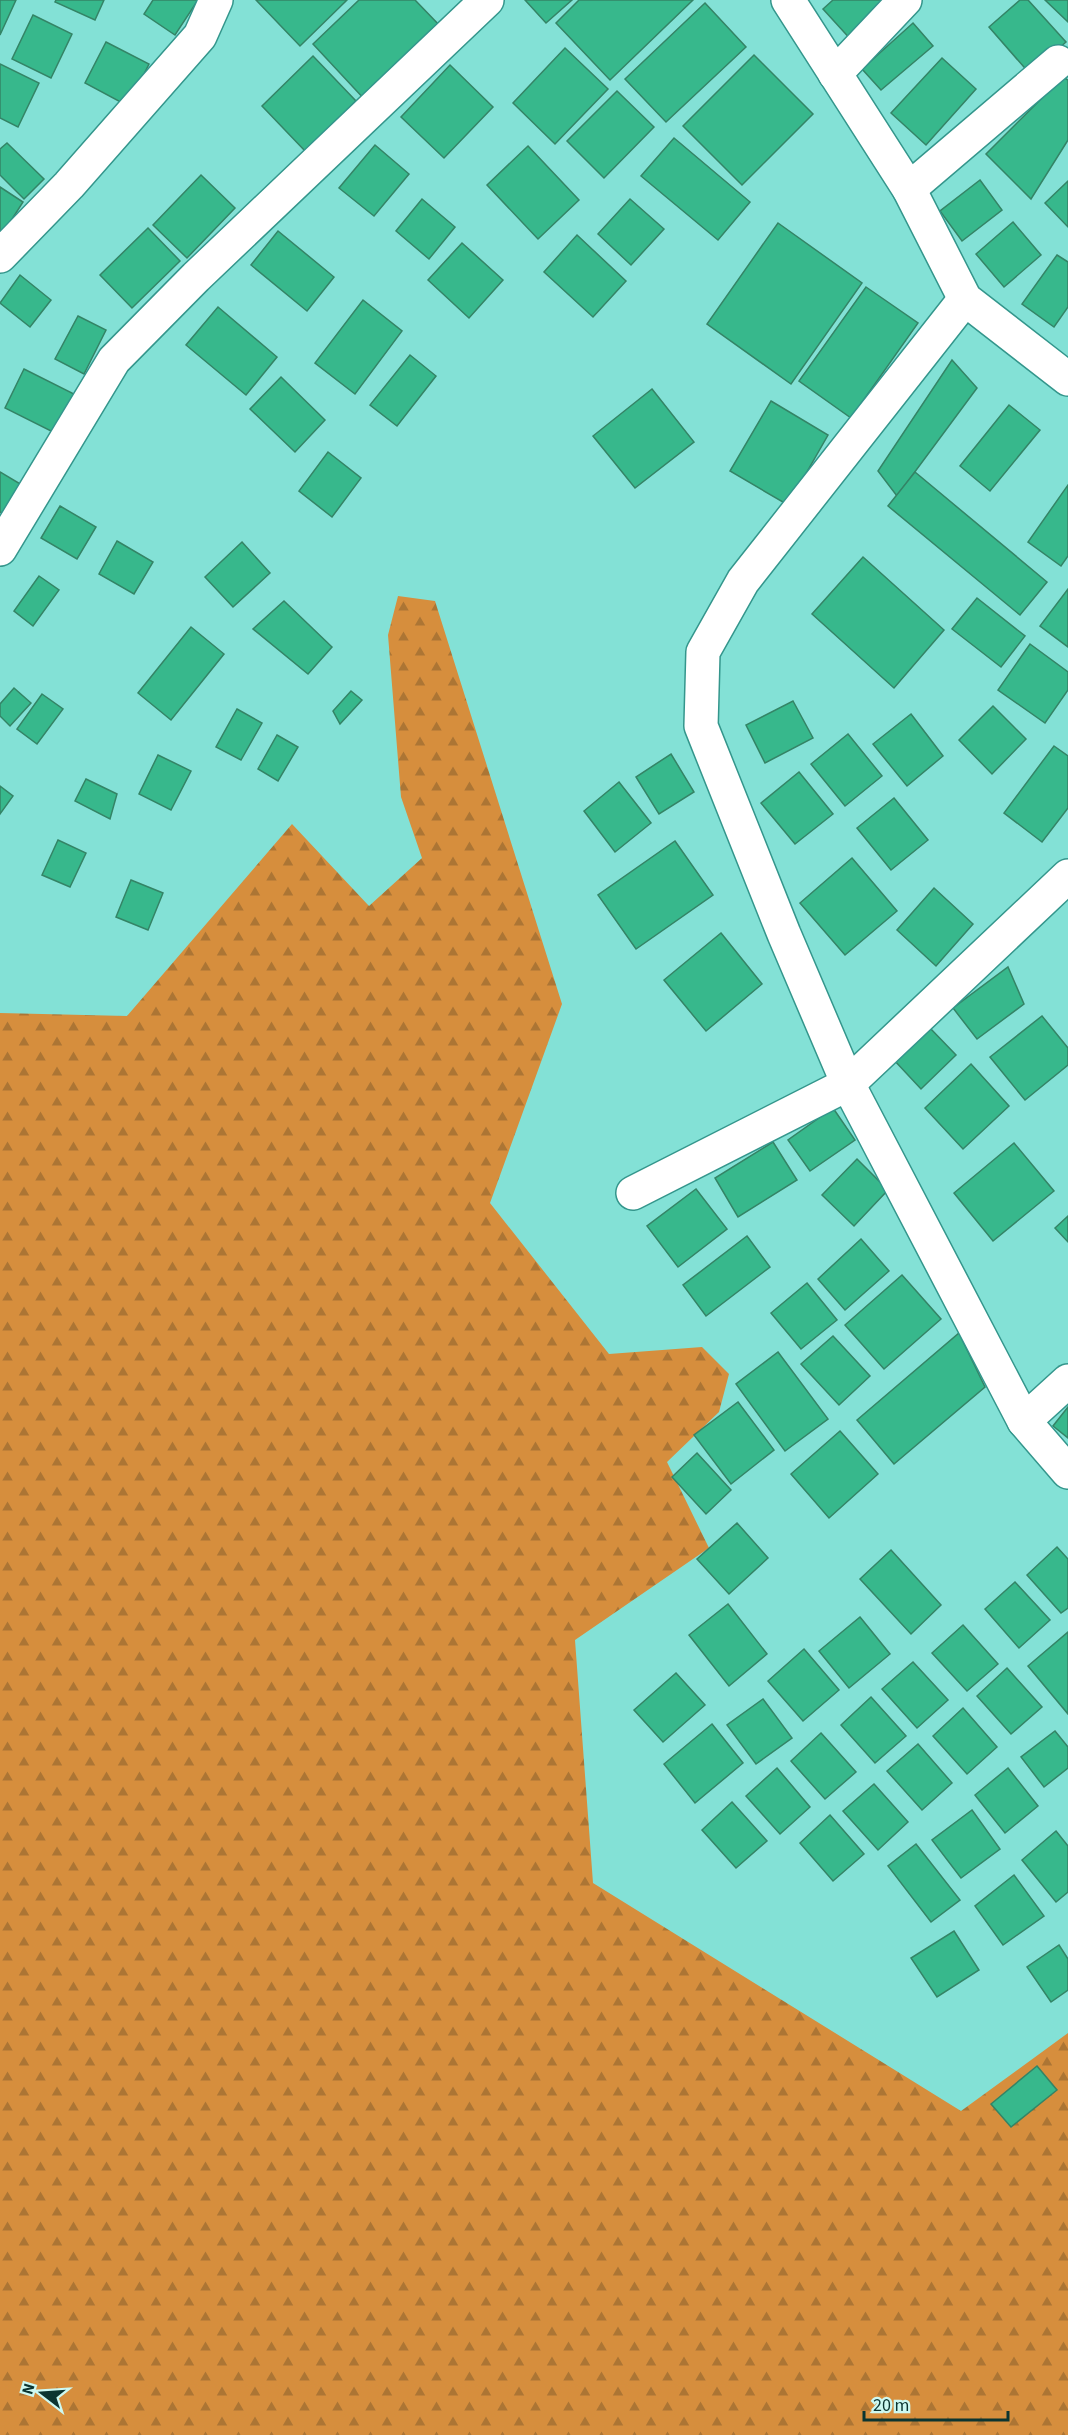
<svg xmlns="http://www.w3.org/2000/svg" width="1068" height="2435" font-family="'Source Sans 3',sans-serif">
  <defs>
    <pattern id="forest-firs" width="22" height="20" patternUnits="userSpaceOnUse" patternTransform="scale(1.5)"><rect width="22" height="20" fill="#d68e3d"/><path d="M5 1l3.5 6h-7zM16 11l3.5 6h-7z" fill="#ac7534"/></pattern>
  </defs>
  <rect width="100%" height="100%" fill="#83e1d6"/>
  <polygon fill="url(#forest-firs)" points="398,596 435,601 562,1004 490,1203 609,1354 702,1347 729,1374 719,1412 667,1462 709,1548 575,1640 593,1883 961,2111 1068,2033 1068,2435 0,2435 0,1013 127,1016 292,824 369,906 422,858 401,797 388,635"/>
  <g fill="#37b88c" stroke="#348466" stroke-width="1.5">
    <polygon points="0,0 16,0 0,35"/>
    <polygon points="56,0 104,0 95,20 55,2"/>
    <polygon points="153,0 198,0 175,35 144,14"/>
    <polygon points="256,0 347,0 300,46"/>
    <polygon points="359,0 415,0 442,28 366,101 313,44"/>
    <polygon points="525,0 572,0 546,23"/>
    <polygon points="579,0 693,0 610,80 556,23"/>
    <polygon points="833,0 894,0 853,42 823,9"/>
    <polygon points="1020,0 1028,0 1066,42 1030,74 989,27"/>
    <polygon points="1045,0 1068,0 1068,22"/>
    <polygon points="705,3 746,47 666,122 625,79"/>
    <polygon points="33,15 72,34 51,78 12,59"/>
    <polygon points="913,23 933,46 881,90 862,69"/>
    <polygon points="106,42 149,64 128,106 85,83"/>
    <polygon points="565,48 608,89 555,144 513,103"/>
    <polygon points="754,55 813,114 742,185 683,126"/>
    <polygon points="313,56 356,101 305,151 262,106"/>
    <polygon points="942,58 976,89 926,145 891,113"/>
    <polygon points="0,64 39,83 18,127 0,118"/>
    <polygon points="450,65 493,107 444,158 401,117"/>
    <polygon points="1063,77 1068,80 1068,140 1031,199 986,154"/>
    <polygon points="617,91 654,127 604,178 567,141"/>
    <polygon points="674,138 750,202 718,240 641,176"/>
    <polygon points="7,143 44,179 24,199 0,175 0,149"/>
    <polygon points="375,145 409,174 374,216 339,188"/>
    <polygon points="528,146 579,200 538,239 487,185"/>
    <polygon points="201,175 235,208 187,258 153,225"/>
    <polygon points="980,180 1002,210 962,241 940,211"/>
    <polygon points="1068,181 1068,227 1045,203"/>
    <polygon points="0,187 23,202 0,238"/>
    <polygon points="422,199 455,227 429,259 396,231"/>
    <polygon points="630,199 664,229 631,265 598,234"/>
    <polygon points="1013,222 1041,255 1004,287 976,254"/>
    <polygon points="778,223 862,283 791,384 707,324"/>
    <polygon points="148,228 180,261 132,308 100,275"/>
    <polygon points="278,231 334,277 307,311 251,265"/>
    <polygon points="577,235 626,281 593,317 544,272"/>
    <polygon points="462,243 503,280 469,318 428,280"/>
    <polygon points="1057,255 1068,262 1068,307 1054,327 1022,304"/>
    <polygon points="20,275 51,300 30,327 0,303"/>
    <polygon points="866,287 918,323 851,418 799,381"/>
    <polygon points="363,300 402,331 355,394 315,363"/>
    <polygon points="218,307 277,357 246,395 186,345"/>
    <polygon points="78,316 106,330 84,374 55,359"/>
    <polygon points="410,355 436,376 397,426 370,405"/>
    <polygon points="952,360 977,388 897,496 878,471"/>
    <polygon points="24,369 74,394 55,433 5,408"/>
    <polygon points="281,377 325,420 295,452 250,409"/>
    <polygon points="652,389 694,442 635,488 593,436"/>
    <polygon points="771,401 828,435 788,505 730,471"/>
    <polygon points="1009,405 1040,430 990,491 960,466"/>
    <polygon points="328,452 361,478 332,517 299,491"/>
    <polygon points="0,472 22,485 4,514 0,512"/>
    <polygon points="915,472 1047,582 1020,615 888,506"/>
    <polygon points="1068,485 1068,556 1061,566 1028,542"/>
    <polygon points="60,506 96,527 77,559 41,538"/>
    <polygon points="117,541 153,562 134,594 99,574"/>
    <polygon points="242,542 270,573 233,607 205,577"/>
    <polygon points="863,557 944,630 894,688 812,614"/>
    <polygon points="39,576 59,590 33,626 14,611"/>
    <polygon points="1068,589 1068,647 1040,626"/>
    <polygon points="977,598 1025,636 1001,667 952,629"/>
    <polygon points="284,601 332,647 308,674 253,629"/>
    <polygon points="191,627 224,654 171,720 138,693"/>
    <polygon points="1030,644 1068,672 1068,690 1045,723 998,690"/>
    <polygon points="14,688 31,703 10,726 0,716 0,704"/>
    <polygon points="351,691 362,700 340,724 333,711"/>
    <polygon points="42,694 63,709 37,744 17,729"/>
    <polygon points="793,701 813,738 765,763 746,725"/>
    <polygon points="993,706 1026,739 992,774 959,740"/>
    <polygon points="237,709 262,723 241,760 216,747"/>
    <polygon points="911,714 943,756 907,786 873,744"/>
    <polygon points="848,734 882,776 845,806 811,764"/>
    <polygon points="277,735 298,747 278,781 258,769"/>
    <polygon points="1054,746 1068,756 1068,808 1042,842 1004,813"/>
    <polygon points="671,754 694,792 659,814 636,777"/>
    <polygon points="158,755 191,771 171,810 139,794"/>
    <polygon points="799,772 833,814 795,844 761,803"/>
    <polygon points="86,779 117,794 110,819 75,801"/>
    <polygon points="619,782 651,823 615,852 584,811"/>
    <polygon points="0,786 13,796 0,814"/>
    <polygon points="894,798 928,840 891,870 857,828"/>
    <polygon points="58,840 86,853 70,887 42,875"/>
    <polygon points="675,841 713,895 636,949 598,895"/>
    <polygon points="852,858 897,911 845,955 800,903"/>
    <polygon points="131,880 163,893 148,930 116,917"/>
    <polygon points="934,888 973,924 936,966 897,930"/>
    <polygon points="721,933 762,984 706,1031 664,980"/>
    <polygon points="1008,967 1024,1004 977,1039 953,1008"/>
    <polygon points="1042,1016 1068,1048 1068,1065 1025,1100 990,1057"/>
    <polygon points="929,1027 956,1055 921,1089 894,1060"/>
    <polygon points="971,1064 1009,1106 963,1149 925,1108"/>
    <polygon points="833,1108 855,1140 810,1171 788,1140"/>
    <polygon points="773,1142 797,1180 738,1217 715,1178"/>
    <polygon points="1014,1143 1054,1191 993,1241 954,1193"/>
    <polygon points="857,1159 888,1190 854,1226 822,1195"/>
    <polygon points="696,1189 727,1229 678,1267 647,1226"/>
    <polygon points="1068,1216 1068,1242 1055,1228"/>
    <polygon points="747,1236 770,1267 706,1316 683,1285"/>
    <polygon points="861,1239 889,1271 845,1310 818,1279"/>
    <polygon points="902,1275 941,1319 884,1369 845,1325"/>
    <polygon points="807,1283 837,1320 801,1349 771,1313"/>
    <polygon points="959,1333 985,1387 894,1464 857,1420"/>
    <polygon points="833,1336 870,1376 839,1405 801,1364"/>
    <polygon points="778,1352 828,1419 785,1451 736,1384"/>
    <polygon points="738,1402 774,1450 731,1484 694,1435"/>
    <polygon points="1068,1407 1068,1438 1053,1426"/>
    <polygon points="840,1431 878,1474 829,1518 791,1474"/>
    <polygon points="697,1453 731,1490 706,1514 672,1477"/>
    <polygon points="737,1523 768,1558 729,1594 697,1559"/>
    <polygon points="1057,1547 1068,1559 1068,1608 1061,1613 1027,1575"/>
    <polygon points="891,1550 941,1605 911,1634 860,1579"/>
    <polygon points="1015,1582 1050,1620 1019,1648 985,1609"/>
    <polygon points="728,1604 767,1654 729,1686 689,1635"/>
    <polygon points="860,1617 890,1654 849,1688 819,1651"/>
    <polygon points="963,1625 998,1664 967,1691 932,1653"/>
    <polygon points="1068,1632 1068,1714 1028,1666"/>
    <polygon points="804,1649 839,1690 803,1721 768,1681"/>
    <polygon points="913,1662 948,1700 917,1728 882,1689"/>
    <polygon points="1007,1668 1042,1707 1011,1734 977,1696"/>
    <polygon points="676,1673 705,1705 663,1742 634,1710"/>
    <polygon points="871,1697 906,1736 875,1763 841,1725"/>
    <polygon points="763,1699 792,1738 756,1764 727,1725"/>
    <polygon points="963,1708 997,1747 967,1774 933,1736"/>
    <polygon points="712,1724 743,1763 695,1803 664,1764"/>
    <polygon points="1055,1731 1068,1747 1068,1768 1044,1787 1021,1757"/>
    <polygon points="821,1733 856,1772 825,1799 791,1761"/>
    <polygon points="918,1744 952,1783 922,1810 887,1771"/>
    <polygon points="777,1768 810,1807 780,1834 746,1796"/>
    <polygon points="1008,1768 1038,1806 1005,1833 975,1795"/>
    <polygon points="874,1784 908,1822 878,1850 843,1811"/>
    <polygon points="732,1802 767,1841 736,1868 702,1830"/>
    <polygon points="972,1810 1000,1849 961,1878 932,1840"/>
    <polygon points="830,1815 864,1854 833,1881 800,1843"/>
    <polygon points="1056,1831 1068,1846 1068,1892 1056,1902 1022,1860"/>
    <polygon points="916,1844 960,1900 931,1922 888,1866"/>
    <polygon points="1014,1875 1044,1916 1003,1945 975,1906"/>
    <polygon points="954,1931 979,1970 937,1997 911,1958"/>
    <polygon points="1059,1945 1068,1959 1068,1990 1051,2002 1027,1967"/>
    <polygon points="1037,2066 1057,2090 1011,2127 991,2104"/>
  </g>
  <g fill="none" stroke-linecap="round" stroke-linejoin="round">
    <defs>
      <g id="minor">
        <polyline points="788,0 909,189 965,299 1068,379"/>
        <polyline points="835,74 905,0"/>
        <polyline points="909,189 1058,62"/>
        <polyline points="0,256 69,185 200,36 216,0"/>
        <polyline points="965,299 743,581 703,652 701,726 784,934 848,1084 1024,1421 1068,1472"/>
        <polyline points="0,549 114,360 196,277 487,0"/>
        <polyline points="633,1193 848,1084 1068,876"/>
        <polyline points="1024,1421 1068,1381"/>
      </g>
    </defs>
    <use href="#minor" stroke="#34968c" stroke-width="36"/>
    <use href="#minor" stroke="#fff" stroke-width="33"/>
  </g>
  <g transform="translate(42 2393) rotate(287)" stroke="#cdf9f2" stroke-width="4.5" paint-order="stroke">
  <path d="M0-4.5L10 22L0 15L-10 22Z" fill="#0b3531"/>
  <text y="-9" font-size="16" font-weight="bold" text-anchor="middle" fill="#0b3531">N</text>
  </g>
  <path d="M864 2411v9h144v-9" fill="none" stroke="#0b3531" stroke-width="3"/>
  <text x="873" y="2411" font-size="18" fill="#0b3531" stroke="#cdf9f2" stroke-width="4.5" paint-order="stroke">20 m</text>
</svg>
